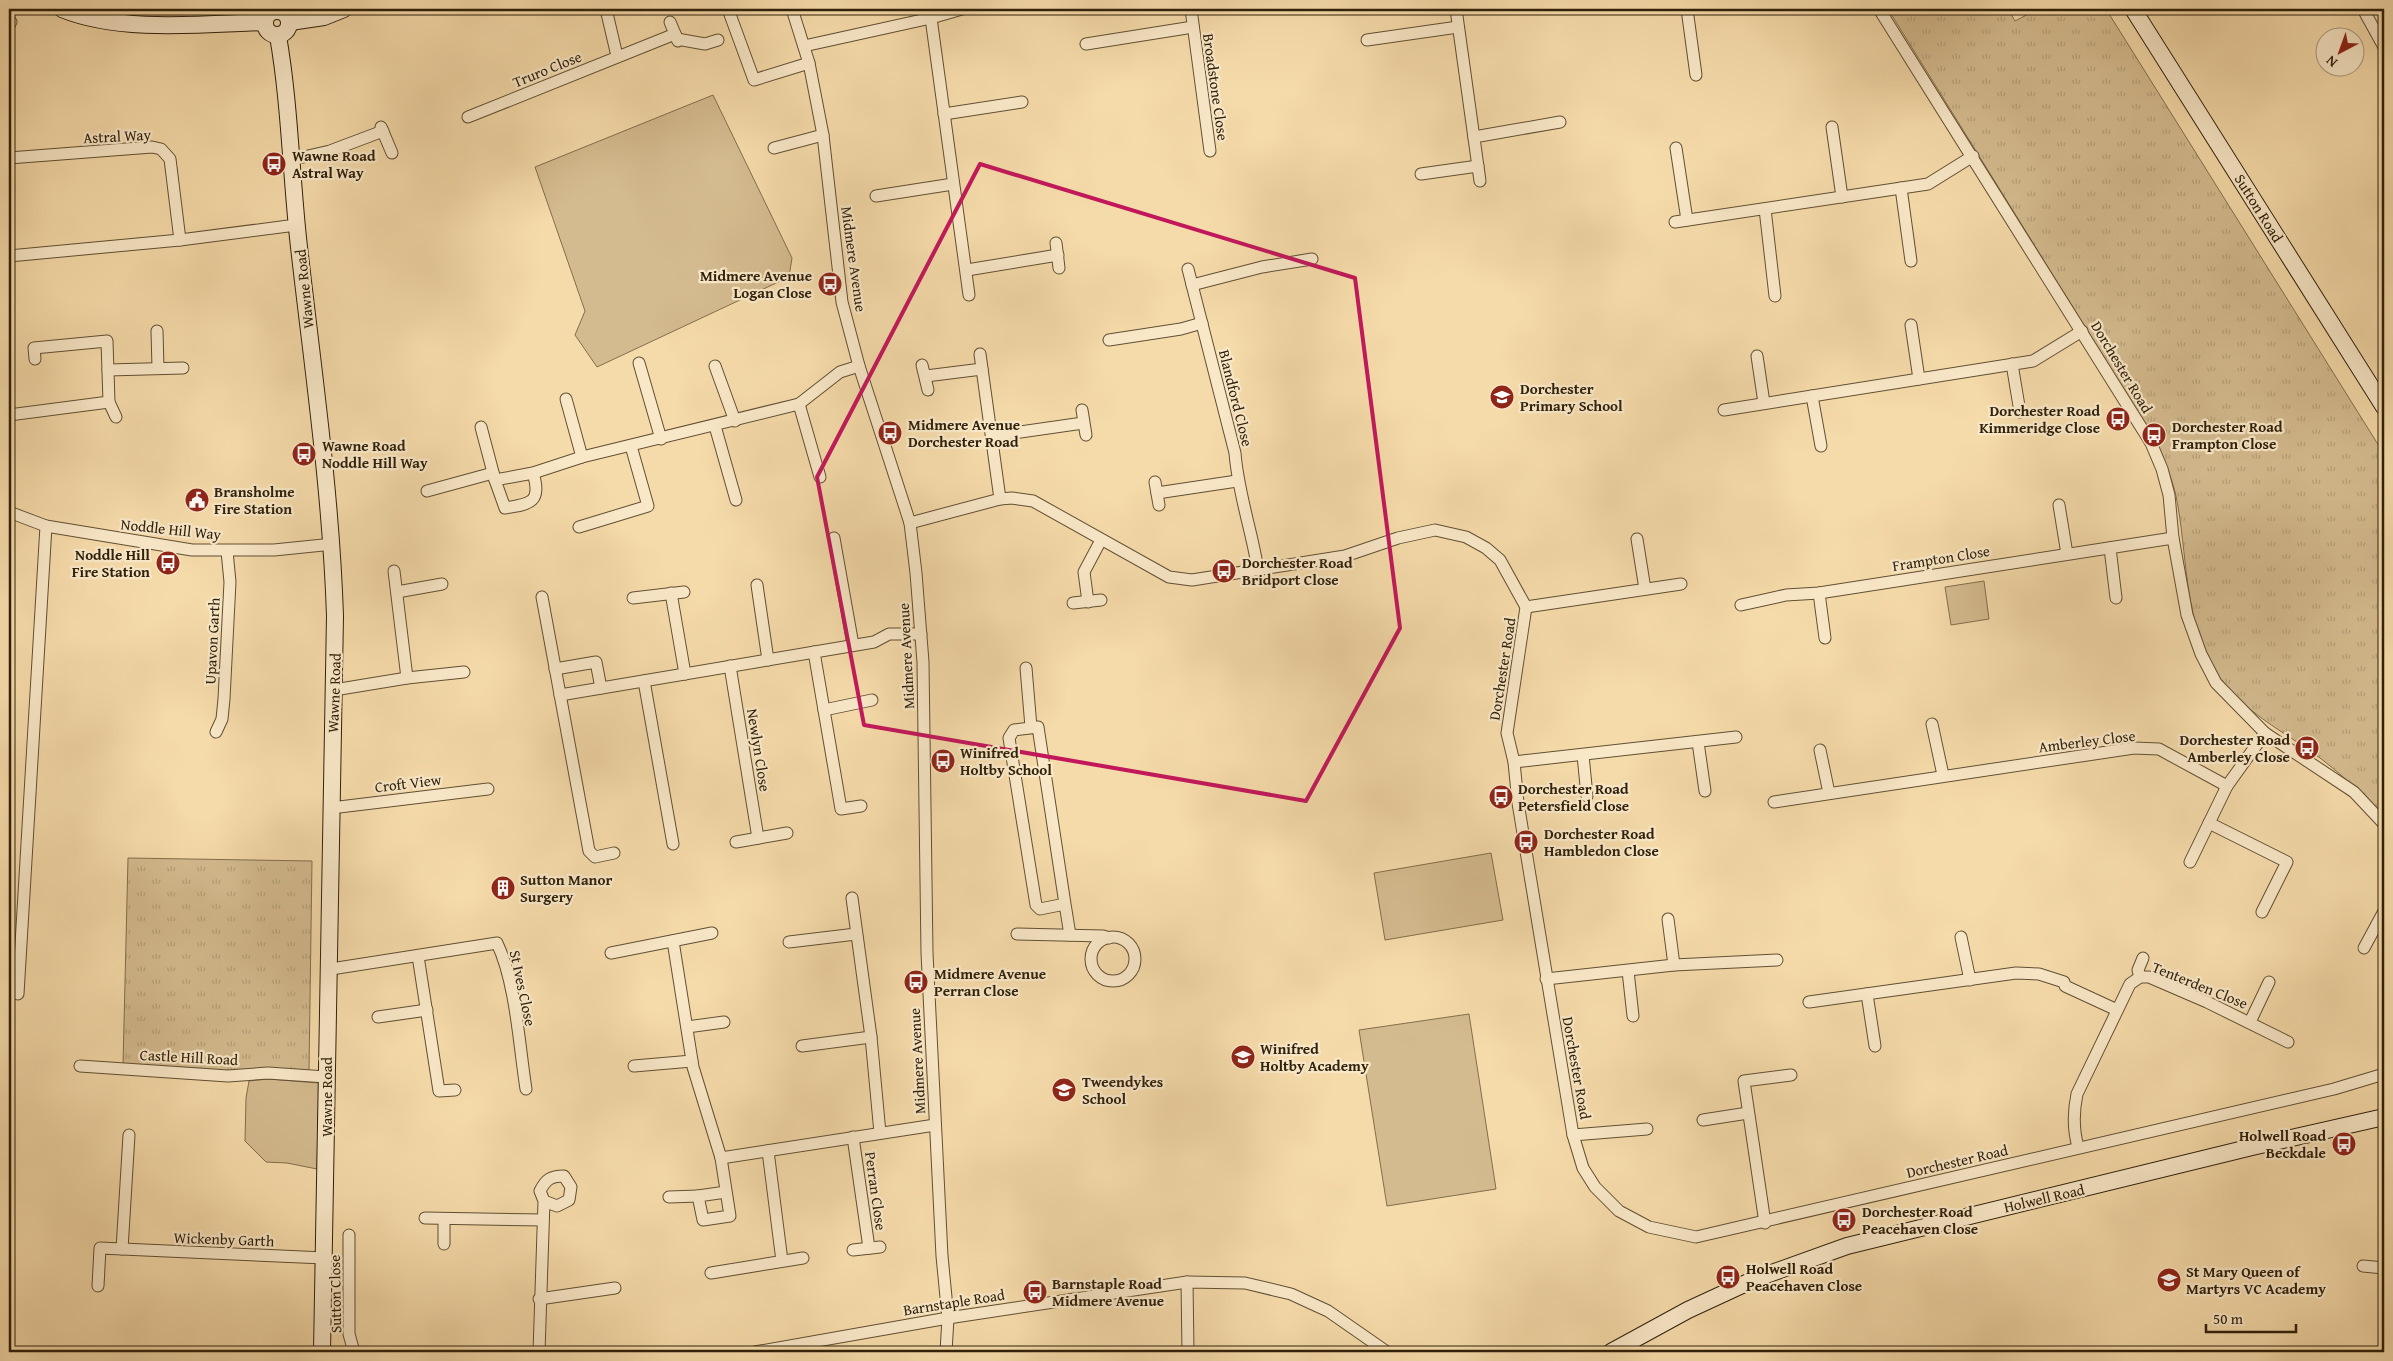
<svg xmlns="http://www.w3.org/2000/svg" width="2393" height="1361" font-family="'Gentium Book Plus',serif">
  <defs>
    <pattern id="park-tufts" width="24" height="20" patternUnits="userSpaceOnUse" patternTransform="scale(1.25)"><rect width="24" height="20" fill="#d4bb8f"/><path d="M3 7l-1-3M5 7V3M7 7l1-3M15 17l-1-3M17 17v-4M19 17l1-3" fill="none" stroke="#b6a07a"/></pattern>
  </defs>
  <rect width="100%" height="100%" fill="#f6dbaa"/>
  <filter id="stains"><feTurbulence type="fractalNoise" baseFrequency=".004" numOctaves="4"/><feColorMatrix values="0 0 0 0 .2 0 0 0 0 .09 0 0 0 0 .02 0 0 0 .5 -.17"/></filter>
  <radialGradient id="worn" r=".72"><stop offset=".6" stop-color="#630" stop-opacity="0"/><stop offset="1" stop-color="#630" stop-opacity=".3"/></radialGradient>
  <g fill="#d4bb8f" stroke="#826e4d">
    <polygon points="713,95 792,258 789,277 597,367 575,335 585,311 535,167"/>
    <polygon points="1984,581 1989,619 1951,625 1945,587"/>
    <polygon points="1491,853 1503,920 1385,940 1374,873"/>
    <polygon points="1469,1014 1496,1189 1387,1206 1359,1030"/>
    <polygon points="268,1079 319,1083 317,1169 287,1163 266,1162 245,1141 246,1098 249,1081"/>
  </g>
  <g fill="url(#park-tufts)" stroke="#826e4d">
    <path d="M94,9H258L253,14L244,16C194,18 142,22 94,9Z"/>
    <path d="M1888,9H2008L2015,21L2038,9H2106L2384,454V819C2363,793 2339,772 2312,752C2277,728 2237,707 2214,669C2183,616 2188,555 2176,496C2172,478 2164,460 2157,443Z"/>
    <polygon points="128,858 312,861 309,1071 229,1072 123,1065"/>
  </g>
  <g fill="none" stroke-linecap="round" stroke-linejoin="round">
    <defs>
      <g id="street">
        <polyline points="275,9 275,11"/>
        <polyline points="606,9 617,56"/>
        <polyline points="728,9 754,80 809,63"/>
        <polyline points="792,9 809,63 823,135 842,302 859,366 910,523 916,573 923,662 927,953 942,1256 948,1318 946,1352"/>
        <polyline points="1191,9 1210,151"/>
        <polyline points="1456,9 1480,181"/>
        <polyline points="1687,9 1696,75"/>
        <polyline points="1879,9 2151,443 2162,469 2169,495 2173,538 2187,615 2201,654 2216,683 2265,733 2354,792 2384,824"/>
        <polyline points="2363,9 2384,47"/>
        <polyline points="931,18 969,295"/>
        <polyline points="9,22 11,22"/>
        <polyline points="670,22 678,41"/>
        <polyline points="677,39 705,44 718,40"/>
        <polyline points="1367,40 1458,27"/>
        <polyline points="1086,44 1193,27"/>
        <polyline points="804,46 931,18 962,9"/>
        <polyline points="944,114 1022,102"/>
        <polyline points="468,117 675,34"/>
        <polyline points="381,127 392,153"/>
        <polyline points="1832,127 1842,197"/>
        <polyline points="1474,137 1560,122"/>
        <polyline points="774,148 823,135"/>
        <polyline points="1676,148 1687,220"/>
        <polyline points="9,158 152,147 161,149 170,159 180,240"/>
        <polyline points="290,160 330,151 383,131"/>
        <polyline points="1421,174 1478,166"/>
        <polyline points="1901,188 1911,261"/>
        <polyline points="876,196 953,184"/>
        <polyline points="1765,209 1775,296"/>
        <polyline points="1675,222 1928,184 1973,156"/>
        <polyline points="1056,243 1059,268"/>
        <polyline points="9,256 180,240 296,225"/>
        <path d="M1188,269L1235,453C1238,493 1252,531 1258,570"/>
        <polyline points="967,270 1058,255"/>
        <polyline points="1192,285 1262,267 1312,259"/>
        <polyline points="1911,325 1919,379"/>
        <polyline points="157,331 158,368"/>
        <polyline points="1109,340 1181,329 1202,323"/>
        <polyline points="980,354 1000,499"/>
        <polyline points="1757,356 1764,403"/>
        <polyline points="35,359 34,348 107,341 109,402 116,417"/>
        <polyline points="639,363 661,439"/>
        <polyline points="2012,364 2020,412"/>
        <polyline points="922,365 928,390"/>
        <polyline points="715,366 735,421"/>
        <polyline points="108,370 183,368"/>
        <polyline points="926,376 982,369"/>
        <polyline points="1812,396 1821,446"/>
        <polyline points="566,399 582,457"/>
        <polyline points="799,404 820,477"/>
        <polyline points="1082,410 1086,435"/>
        <polyline points="1724,410 2033,361 2082,331"/>
        <polyline points="9,415 109,402"/>
        <polyline points="715,426 736,500"/>
        <polyline points="481,427 495,480"/>
        <polyline points="992,436 1083,423"/>
        <path d="M533,473C542,502 531,504 505,508L495,480L533,473L582,457L799,404L840,372L859,366"/>
        <polyline points="1155,482 1159,505"/>
        <polyline points="427,491 493,473"/>
        <polyline points="1157,493 1237,481"/>
        <polyline points="2059,505 2067,554"/>
        <polyline points="9,512 46,526 192,550 274,550 333,544"/>
        <polyline points="910,523 1000,499 1012,498 1033,501 1169,577 1192,580 1345,556 1398,538 1435,530 1466,537 1486,548 1500,560 1526,607 1507,733 1514,762 1518,803 1573,1135 1583,1168 1595,1187 1619,1211 1649,1227 1696,1237 2334,1089 2384,1074"/>
        <polyline points="579,527 648,506 631,446"/>
        <polyline points="834,538 853,645"/>
        <polyline points="1637,539 1645,589"/>
        <polyline points="2110,548 2116,598"/>
        <polyline points="394,571 407,678"/>
        <polyline points="757,585 768,660"/>
        <polyline points="397,592 442,584"/>
        <polyline points="671,593 685,674"/>
        <polyline points="1819,593 1825,638"/>
        <polyline points="542,597 589,851 595,857 614,853"/>
        <polyline points="633,598 684,592"/>
        <polyline points="1088,602 1084,572 1101,540"/>
        <polyline points="1073,603 1101,600"/>
        <polyline points="1741,605 1786,595 1819,593 2173,538"/>
        <polyline points="1526,607 1681,584"/>
        <polyline points="814,652 841,809 861,806"/>
        <polyline points="730,666 758,838"/>
        <polyline points="1026,668 1031,727"/>
        <polyline points="555,669 596,662 601,688"/>
        <polyline points="644,681 673,844"/>
        <polyline points="334,690 407,678 464,672"/>
        <polyline points="560,695 874,642 889,634 921,634"/>
        <polyline points="824,710 872,700"/>
        <polyline points="1932,724 1943,775"/>
        <polyline points="216,732 222,719 224,699 230,582 227,551"/>
        <polyline points="1698,742 1705,791"/>
        <polyline points="1820,750 1829,793"/>
        <polyline points="1583,755 1587,796"/>
        <polyline points="1514,762 1736,737"/>
        <polyline points="1774,802 2134,748 2159,749 2227,786"/>
        <polyline points="331,808 488,789"/>
        <polyline points="2209,823 2287,862 2262,912"/>
        <polyline points="736,842 787,833"/>
        <polyline points="2190,862 2227,786 2265,733"/>
        <polyline points="852,898 871,1037 880,1133"/>
        <polyline points="1065,904 1038,727 1014,730 1009,738 1036,905 1040,909 1065,904 1070,935"/>
        <polyline points="1668,919 1674,965"/>
        <polyline points="1017,934 1103,936 1109,938"/>
        <polyline points="1961,937 1970,980"/>
        <circle cx="1113" cy="959" r="22"/>
        <polyline points="673,941 693,1067 721,1158 935,1125"/>
        <polyline points="789,942 856,934"/>
        <polyline points="2364,948 2384,911"/>
        <polyline points="611,953 712,933"/>
        <polyline points="418,956 439,1091 455,1090"/>
        <path d="M331,969L497,943C516,983 519,1045 526,1089"/>
        <polyline points="1628,971 1633,1016"/>
        <polyline points="2140,977 2138,970 2143,958"/>
        <polyline points="1546,979 1674,965 1777,960"/>
        <polyline points="18,994 46,526"/>
        <polyline points="1867,994 1875,1046"/>
        <polyline points="1809,1002 2016,973 2039,974 2064,982 2065,986 2117,1010"/>
        <polyline points="378,1017 427,1010"/>
        <polyline points="2250,1022 2269,982"/>
        <polyline points="687,1027 724,1022"/>
        <polyline points="802,1046 871,1037"/>
        <polyline points="80,1066 228,1076 268,1073 326,1077"/>
        <polyline points="634,1066 692,1061"/>
        <polyline points="1703,1120 1748,1113"/>
        <polyline points="1573,1135 1647,1129"/>
        <polyline points="853,1137 869,1248"/>
        <path d="M2078,1147C2073,1129 2073,1113 2077,1094L2130,984L2140,977H2149L2207,1002L2288,1042"/>
        <polyline points="768,1151 782,1261"/>
        <polyline points="721,1158 730,1216 703,1220 698,1196 726,1192"/>
        <polyline points="669,1197 698,1196"/>
        <polyline points="425,1218 543,1220"/>
        <polyline points="1765,1223 1744,1081 1791,1075"/>
        <polyline points="349,1235 349,1334 354,1352"/>
        <polyline points="444,1244 444,1219"/>
        <polyline points="122,1249 129,1135"/>
        <polyline points="853,1250 880,1247"/>
        <polyline points="2363,1266 2384,1268"/>
        <polyline points="711,1273 803,1258"/>
        <polyline points="1187,1282 1188,1352"/>
        <polyline points="98,1286 100,1248 324,1258"/>
        <polyline points="539,1299 615,1288"/>
        <path d="M539,1352L544,1201L540,1191C546,1179 551,1176 564,1176L571,1187L569,1200L557,1206L544,1201"/>
        <polyline points="755,1352 948,1318 1187,1282 1245,1283 1291,1294 1328,1311 1387,1352"/>
      </g>
      <g id="secondary">
        <path d="M62,9C120,33 203,24 265,22"/>
        <polyline points="2133,9 2384,407"/>
        <circle cx="277" cy="23" r="12"/>
        <polyline points="290,22 324,17 344,9"/>
        <path d="M278,36C290,105 291,177 299,247C313,370 331,493 335,616L322,1352"/>
        <polyline points="1611,1352 1688,1310 1755,1279 1847,1246 2252,1147 2384,1117"/>
      </g>
    </defs>
    <use href="#street" stroke="#614f33" stroke-width="13"/>
    <use href="#secondary" stroke="#2f200b" stroke-width="18"/>
    <use href="#street" stroke="#f9e8c8" stroke-width="11"/>
    <use href="#secondary" stroke="#f9e8c8" stroke-width="16"/>
  </g>
  <path fill="none" stroke="#c2185b" stroke-width="4" stroke-linejoin="round" d="M980,164L1355,278L1400,628L1306,801L864,725L817,477Z"/>
  <defs>
    <symbol id="bus-disc" viewBox="-11 -11 22 22"><circle r="9.5" fill="#8f2418" stroke="#f9e8c8"/><path d="M-5-6H5V4H4V6H2V4H-2V6H-4V4H-5ZM-3.5-4V0h7V-4ZM-3.5 1.2v1.5H-2V1.2ZM2 1.2v1.5H3.5V1.2Z" fill="#fff"/></symbol>
    <symbol id="school-disc" viewBox="-11 -11 22 22"><circle r="9.5" fill="#8f2418" stroke="#f9e8c8"/><path d="M0-5L7-2L0 1L-7-2ZM-4 1L0 2.5L4 1V4Q0 6-4 4Z" fill="#fff"/></symbol>
    <symbol id="civic-disc" viewBox="-11 -11 22 22"><circle r="9.5" fill="#8f2418" stroke="#f9e8c8"/><path d="M-.6-6.5H3V-4.5H.6V-3L4-1V1h2V6H-6V1h2V-1L-.6-3ZM-1.2 2.5V6h2.4V2.5Z" fill="#fff"/></symbol>
    <symbol id="building-disc" viewBox="-11 -11 22 22"><circle r="9.5" fill="#8f2418" stroke="#f9e8c8"/><path d="M-4-6H4V6H1V3H-1V6H-4ZM-2.5-4.3h1.7v1.8h-1.7ZM.8-4.3h1.7v1.8H.8ZM-2.5-1h1.7V.8h-1.7ZM.8-1h1.7V.8H.8Z" fill="#fff"/></symbol>
  </defs>
  <g fill-rule="evenodd">
    <use href="#bus-disc" x="260" y="150" width="28" height="28"/>
    <use href="#bus-disc" x="816" y="270" width="28" height="28"/>
    <use href="#school-disc" x="1488" y="383" width="28" height="28"/>
    <use href="#bus-disc" x="2104" y="405" width="28" height="28"/>
    <use href="#bus-disc" x="876" y="419" width="28" height="28"/>
    <use href="#bus-disc" x="2140" y="421" width="28" height="28"/>
    <use href="#bus-disc" x="290" y="440" width="28" height="28"/>
    <use href="#civic-disc" x="183" y="486" width="28" height="28"/>
    <use href="#bus-disc" x="154" y="549" width="28" height="28"/>
    <use href="#bus-disc" x="1210" y="557" width="28" height="28"/>
    <use href="#bus-disc" x="2293" y="734" width="28" height="28"/>
    <use href="#bus-disc" x="929" y="747" width="28" height="28"/>
    <use href="#bus-disc" x="1487" y="783" width="28" height="28"/>
    <use href="#bus-disc" x="1512" y="828" width="28" height="28"/>
    <use href="#building-disc" x="489" y="874" width="28" height="28"/>
    <use href="#bus-disc" x="902" y="968" width="28" height="28"/>
    <use href="#school-disc" x="1229" y="1043" width="28" height="28"/>
    <use href="#school-disc" x="1050" y="1076" width="28" height="28"/>
    <use href="#bus-disc" x="2330" y="1130" width="28" height="28"/>
    <use href="#bus-disc" x="1830" y="1206" width="28" height="28"/>
    <use href="#bus-disc" x="1714" y="1263" width="28" height="28"/>
    <use href="#school-disc" x="2155" y="1266" width="28" height="28"/>
    <use href="#bus-disc" x="1021" y="1278" width="28" height="28"/>
  </g>
  <g text-anchor="middle" dominant-baseline="central" stroke-width="4.5" stroke-linejoin="round" paint-order="stroke">
    <g font-size="15" fill="#2f200b" stroke="#f9e8c8">
      <text transform="translate(547 69) rotate(-22)">Truro Close</text>
      <text transform="translate(1216 87) rotate(82)">Broadstone Close</text>
      <text transform="translate(117 136) rotate(-3)">Astral Way</text>
      <text transform="translate(2259 208) rotate(58)">Sutton Road</text>
      <text transform="translate(854 259) rotate(82)">Midmere Avenue</text>
      <text transform="translate(304 289) rotate(-96)">Wawne Road</text>
      <text transform="translate(2122 367) rotate(59)">Dorchester Road</text>
      <text transform="translate(1236 398) rotate(76)">Blandford Close</text>
      <text transform="translate(171 529) rotate(6)">Noddle Hill Way</text>
      <text transform="translate(1941 558) rotate(-9)">Frampton Close</text>
      <text transform="translate(212 641) rotate(-87)">Upavon Garth</text>
      <text transform="translate(906 656) rotate(-93)">Midmere Avenue</text>
      <text transform="translate(1502 669) rotate(-81)">Dorchester Road</text>
      <text transform="translate(334 693) rotate(-88)">Wawne Road</text>
      <text transform="translate(2087 741) rotate(-7)">Amberley Close</text>
      <text transform="translate(759 750) rotate(81)">Newlyn Close</text>
      <text transform="translate(408 783) rotate(-7)">Croft View</text>
      <text transform="translate(2200 985) rotate(22)">Tenterden Close</text>
      <text transform="translate(523 988) rotate(78)">St Ives Close</text>
      <text transform="translate(189 1057) rotate(3)">Castle Hill Road</text>
      <text transform="translate(917 1061) rotate(-93)">Midmere Avenue</text>
      <text transform="translate(1577 1068) rotate(80)">Dorchester Road</text>
      <text transform="translate(326 1097) rotate(-90)">Wawne Road</text>
      <text transform="translate(1957 1161) rotate(-13)">Dorchester Road</text>
      <text transform="translate(876 1191) rotate(82)">Perran Close</text>
      <text transform="translate(2044 1198) rotate(-13)">Holwell Road</text>
      <text transform="translate(224 1239) rotate(2)">Wickenby Garth</text>
      <text transform="translate(335 1294) rotate(-91)">Sutton Close</text>
      <text transform="translate(954 1302) rotate(-9)">Barnstaple Road</text>
    </g>
    <g font-size="15" font-weight="bold" fill="#2f200b" stroke="#f9e8c8" text-anchor="start">
      <text x="292" y="155">Wawne Road<tspan x="292" dy="17">Astral Way</tspan></text>
      <text x="812" y="275" text-anchor="end">Midmere Avenue<tspan x="812" dy="17">Logan Close</tspan></text>
      <text x="1520" y="388">Dorchester<tspan x="1520" dy="17">Primary School</tspan></text>
      <text x="2100" y="410" text-anchor="end">Dorchester Road<tspan x="2100" dy="17">Kimmeridge Close</tspan></text>
      <text x="908" y="424">Midmere Avenue<tspan x="908" dy="17">Dorchester Road</tspan></text>
      <text x="2172" y="426">Dorchester Road<tspan x="2172" dy="17">Frampton Close</tspan></text>
      <text x="322" y="445">Wawne Road<tspan x="322" dy="17">Noddle Hill Way</tspan></text>
      <text x="214" y="491">Bransholme<tspan x="214" dy="17">Fire Station</tspan></text>
      <text x="150" y="554" text-anchor="end">Noddle Hill<tspan x="150" dy="17">Fire Station</tspan></text>
      <text x="1242" y="562">Dorchester Road<tspan x="1242" dy="17">Bridport Close</tspan></text>
      <text x="2290" y="739" text-anchor="end">Dorchester Road<tspan x="2290" dy="17">Amberley Close</tspan></text>
      <text x="960" y="752">Winifred<tspan x="960" dy="17">Holtby School</tspan></text>
      <text x="1518" y="788">Dorchester Road<tspan x="1518" dy="17">Petersfield Close</tspan></text>
      <text x="1544" y="833">Dorchester Road<tspan x="1544" dy="17">Hambledon Close</tspan></text>
      <text x="520" y="879">Sutton Manor<tspan x="520" dy="17">Surgery</tspan></text>
      <text x="934" y="973">Midmere Avenue<tspan x="934" dy="17">Perran Close</tspan></text>
      <text x="1260" y="1048">Winifred<tspan x="1260" dy="17">Holtby Academy</tspan></text>
      <text x="1082" y="1081">Tweendykes<tspan x="1082" dy="17">School</tspan></text>
      <text x="2326" y="1135" text-anchor="end">Holwell Road<tspan x="2326" dy="17">Beckdale</tspan></text>
      <text x="1862" y="1211">Dorchester Road<tspan x="1862" dy="17">Peacehaven Close</tspan></text>
      <text x="1746" y="1268">Holwell Road<tspan x="1746" dy="17">Peacehaven Close</tspan></text>
      <text x="2186" y="1271">St Mary Queen of<tspan x="2186" dy="17">Martyrs VC Academy</tspan></text>
      <text x="1052" y="1283">Barnstaple Road<tspan x="1052" dy="17">Midmere Avenue</tspan></text>
    </g>
  </g>
  <rect width="2393" height="1361" fill="none" stroke="#f6dbaa" stroke-width="30"/>
  <rect x="10" y="10" width="2373" height="1341" fill="none" stroke="#2f200b" stroke-width="2.5"/>
  <rect x="15" y="15" width="2363" height="1331" fill="none" stroke="#2f200b"/>
  <g transform="translate(2340 52) rotate(221)"><circle r="24" fill="#f9e8c8" stroke="#a8987c"/>
  <path d="M0-4L9 19L0 12L-9 19Z" fill="#8f2418"/>
  <text y="-8" font-size="14" font-weight="bold" text-anchor="middle" fill="#2f200b">N</text>
  </g>
  <path d="M2206 1324v8h90v-8" fill="none" stroke="#2f200b" stroke-width="2.5"/>
  <text x="2213" y="1324" font-size="15" fill="#2f200b" stroke="#f9e8c8" stroke-width="4" paint-order="stroke">50 m</text>
  <rect width="100%" height="100%" filter="url(#stains)"/>
  <rect width="100%" height="100%" fill="url(#worn)"/>
</svg>
